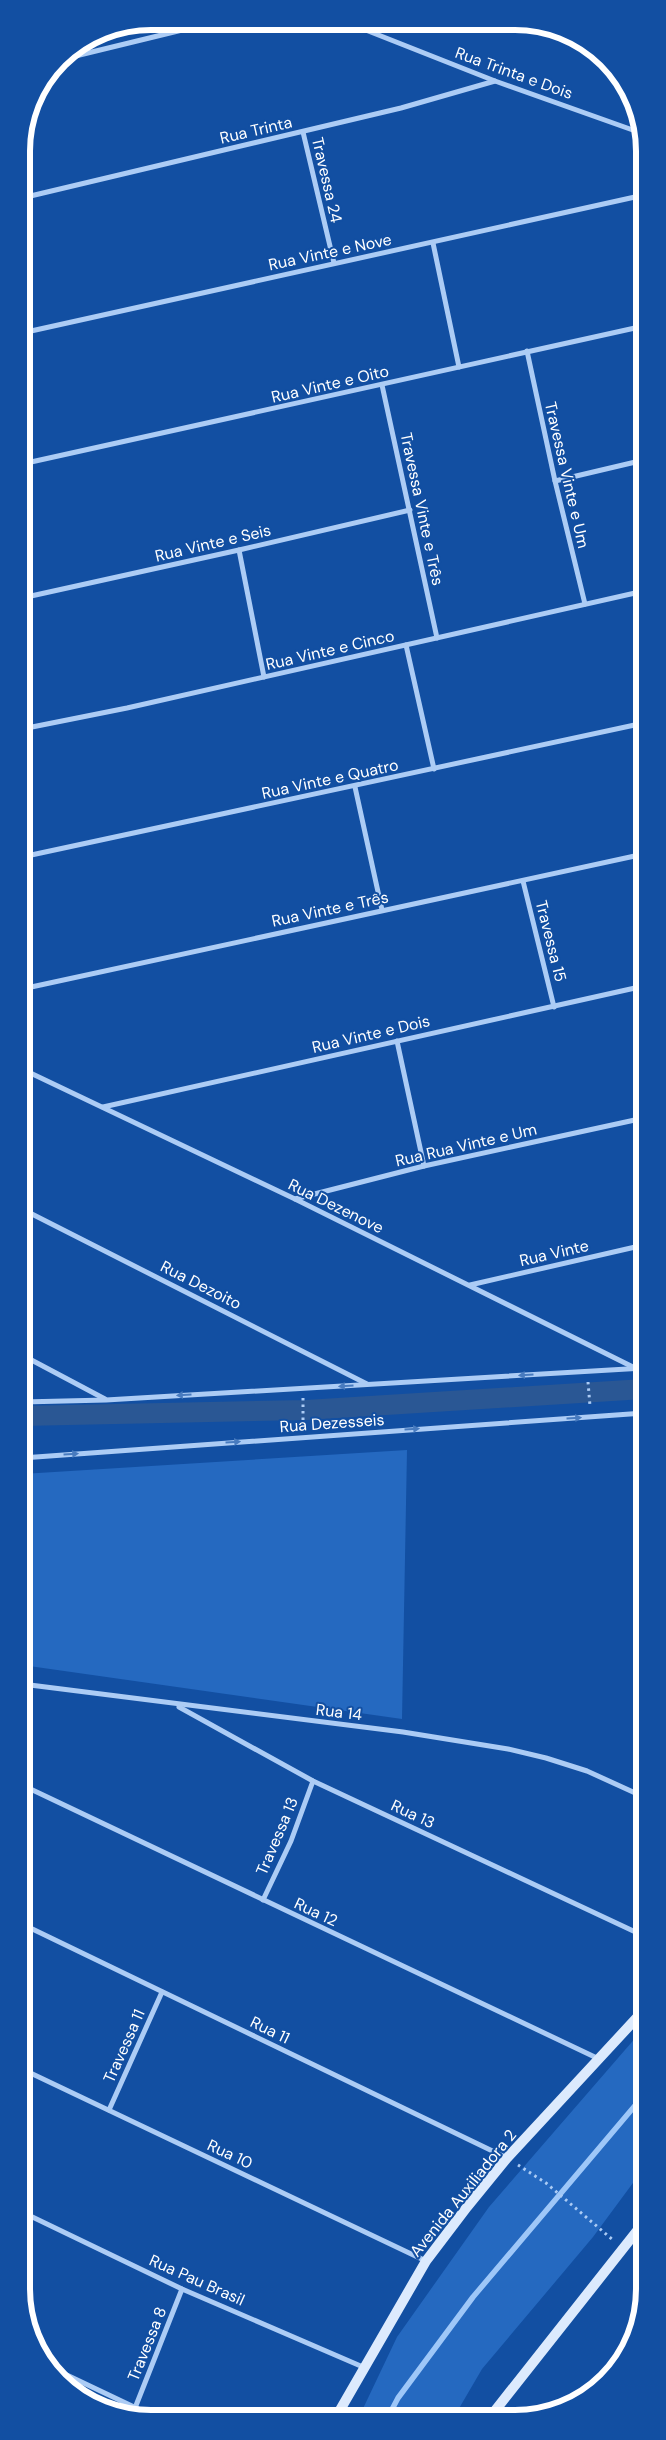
<svg xmlns="http://www.w3.org/2000/svg" width="666" height="2440" font-family="'DM Sans',sans-serif">
  <rect width="100%" height="100%" fill="#124fa2"/>
  <g fill="#2569c0">
    <polygon points="407,1450 402,1719 22,1665 22,1474"/>
    <polygon points="644,2028 644,2168 593,2237 482,2369 454,2417 359,2417 397,2337 489,2207"/>
  </g>
  <g fill="none" stroke-linecap="round" stroke-linejoin="round">
    <polyline stroke="#9ec7f8" stroke-width="5.5" points="388,2417 398,2398 473,2297 644,2095"/>
    <polyline stroke="#2a5794" stroke-width="20" points="22,1416 306,1410 644,1389"/>
    <g stroke="#acccf5" stroke-width="3" stroke-dasharray="2.5 4" stroke-linecap="butt">
      <polyline points="588,1382 590,1406"/>
      <polyline points="303,1398 303,1427"/>
      <polyline points="518,2165 546,2183 613,2240"/>
    </g>
    <g stroke="#acccf5" stroke-width="5">
      <polyline points="348,23 495,81 644,134"/>
      <polyline points="59,60 215,22"/>
      <polyline points="303,132 334,263"/>
      <polyline points="22,198 401,108 495,81"/>
      <polyline points="433,243 459,367"/>
      <polyline points="22,333 644,195"/>
      <polyline points="527,351 555,481 585,604"/>
      <polyline points="382,385 437,638"/>
      <polyline points="22,464 644,326"/>
      <polyline points="555,481 644,460"/>
      <polyline points="239,550 264,677"/>
      <polyline points="22,598 239,550 410,510"/>
      <polyline points="406,645 434,769"/>
      <polyline points="22,729 127,708 644,591"/>
      <polyline points="355,787 382,910"/>
      <polyline points="22,857 644,723"/>
      <polyline points="523,881 554,1007"/>
      <polyline points="22,989 644,854"/>
      <polyline points="397,1041 424,1166"/>
      <polyline points="22,1069 295,1199 637,1369"/>
      <polyline points="103,1107 644,986"/>
      <polyline points="295,1199 424,1166 644,1118"/>
      <polyline points="22,1209 367,1384"/>
      <polyline points="470,1285 644,1245"/>
      <polyline points="22,1355 105,1399"/>
      <polyline points="22,1402 106,1400 644,1368"/>
      <polyline points="22,1458 644,1413"/>
      <polyline points="22,1684 403,1732 508,1749 546,1758 587,1771 644,1797"/>
      <polyline points="179,1707 313,1781 644,1936"/>
      <polyline points="22,1785 599,2059"/>
      <polyline points="22,1804 30,1789"/>
      <polyline points="263,1900 291,1841 313,1781"/>
      <polyline points="22,1924 507,2158"/>
      <polyline points="22,2069 426,2261"/>
      <polyline points="109,2110 162,1992"/>
      <polyline points="22,2212 182,2289 363,2367"/>
      <polyline points="50,2367 153,2416"/>
      <polyline points="135,2408 182,2289"/>
    </g>
    <g stroke="#dceafd" stroke-width="10">
      <polyline points="336,2417 426,2261 467,2207 507,2158 644,2010"/>
      <polyline points="490,2417 644,2222"/>
    </g>
  </g>
  <defs><path id="oneway-solid" d="M-6-.8H1V-3.2L6.5 0L1 3.2V.8H-6Z" transform="scale(1.25)"/></defs>
  <g fill="#487bbf">
    <use href="#oneway-solid" transform="translate(526 1375) rotate(177)"/>
    <use href="#oneway-solid" transform="translate(346 1386) rotate(177)"/>
    <use href="#oneway-solid" transform="translate(184 1395) rotate(177)"/>
    <use href="#oneway-solid" transform="translate(574 1418) rotate(-4)"/>
    <use href="#oneway-solid" transform="translate(412 1429) rotate(-4)"/>
    <use href="#oneway-solid" transform="translate(233 1442) rotate(-4)"/>
    <use href="#oneway-solid" transform="translate(71 1454) rotate(-4)"/>
  </g>
  <g text-anchor="middle" dominant-baseline="central" stroke-width="4" stroke-linejoin="round" paint-order="stroke">
    <g font-size="16" fill="#fff" stroke="#124fa2">
      <text transform="translate(514 73) rotate(20)">Rua Trinta e Dois</text>
      <text transform="translate(256 130) rotate(-13)">Rua Trinta</text>
      <text transform="translate(327 180) rotate(77)">Travessa 24</text>
      <text transform="translate(330 252) rotate(-12)">Rua Vinte e Nove</text>
      <text transform="translate(330 384) rotate(-13)">Rua Vinte e Oito</text>
      <text transform="translate(567 475) rotate(77)">Travessa Vinte e Um</text>
      <text transform="translate(422 509) rotate(78)">Travessa Vinte e Três</text>
      <text transform="translate(213 543) rotate(-13)">Rua Vinte e Seis</text>
      <text transform="translate(330 650) rotate(-13)">Rua Vinte e Cinco</text>
      <text transform="translate(330 779) rotate(-12)">Rua Vinte e Quatro</text>
      <text transform="translate(330 909) rotate(-12)">Rua Vinte e Três</text>
      <text transform="translate(551 941) rotate(76)">Travessa 15</text>
      <text transform="translate(371 1034) rotate(-13)">Rua Vinte e Dois</text>
      <text transform="translate(466 1145) rotate(-13)">Rua Rua Vinte e Um</text>
      <text transform="translate(336 1206) rotate(26)">Rua Dezenove</text>
      <text transform="translate(554 1253) rotate(-13)">Rua Vinte</text>
      <text transform="translate(201 1285) rotate(27)">Rua Dezoito</text>
      <text transform="translate(332 1423) rotate(-4)">Rua Dezesseis</text>
      <text transform="translate(339 1712) rotate(7)">Rua 14</text>
      <text transform="translate(413 1814) rotate(25)">Rua 13</text>
      <text transform="translate(277 1836) rotate(-67)">Travessa 13</text>
      <text transform="translate(316 1912) rotate(25)">Rua 12</text>
      <text transform="translate(270 2030) rotate(26)">Rua 11</text>
      <text transform="translate(124 2046) rotate(-66)">Travessa 11</text>
      <text transform="translate(230 2154) rotate(25)">Rua 10</text>
      <text transform="translate(463 2193) rotate(-51)">Avenida Auxiliadora 2</text>
      <text transform="translate(197 2280) rotate(24)">Rua Pau Brasil</text>
      <text transform="translate(147 2344) rotate(-68)">Travessa 8</text>
    </g>
  </g>
  <path d="M0 0H666V2440H0ZM151 30H515A121 121 0 0 1 636 151V2289A121 121 0 0 1 515 2410H151A121 121 0 0 1 30 2289V151A121 121 0 0 1 151 30Z" fill="#124fa2" fill-rule="evenodd"/>
  <path fill="none" stroke="#fff" stroke-width="6" d="M151 30H515A121 121 0 0 1 636 151V2289A121 121 0 0 1 515 2410H151A121 121 0 0 1 30 2289V151A121 121 0 0 1 151 30Z"/>
</svg>
